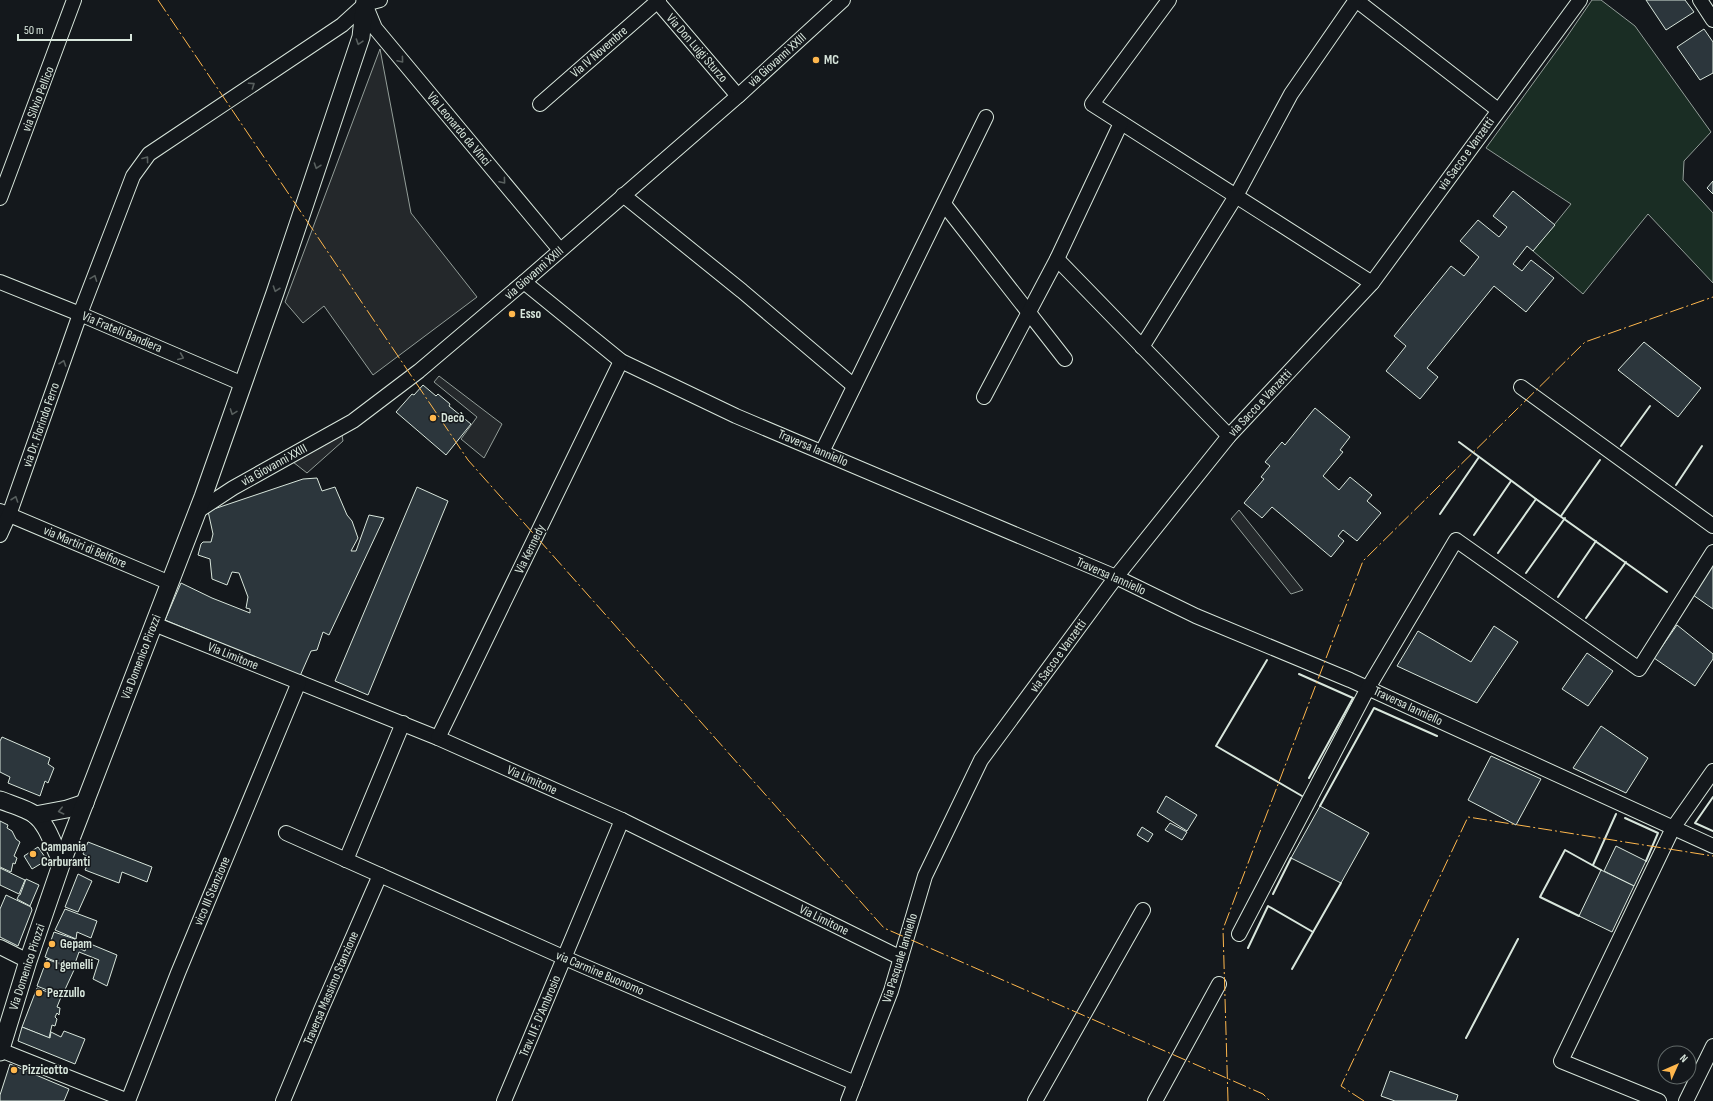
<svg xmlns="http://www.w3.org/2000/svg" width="1713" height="1101" font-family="'Sofia Sans Condensed',sans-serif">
  <rect width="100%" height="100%" fill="#14181c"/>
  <polygon fill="#1a2d24" stroke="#939e99" points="1592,0 1601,0 1635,26 1711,132 1684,161 1683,180 1713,213 1713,283 1648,214 1583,294 1533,251 1571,204 1486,148 1566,38"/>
  <g fill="#24282b" stroke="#939e99">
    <polygon points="380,49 411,213 477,297 373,375 324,306 303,323 285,302"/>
    <polygon points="439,376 502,424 484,458 461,439 477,417 434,382"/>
    <polygon points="342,435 343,441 307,473 293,462"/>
    <polygon points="1239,510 1303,590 1291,594 1231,519"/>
  </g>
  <g fill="#2c363c" stroke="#d8e6dc">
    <polygon points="1646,0 1685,0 1694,12 1666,30"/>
    <polygon points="1704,29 1713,42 1713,73 1700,80 1677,47"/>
    <polygon points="1713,181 1713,194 1707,188"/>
    <polygon points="1513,191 1555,225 1533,251 1527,246 1513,264 1522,271 1531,260 1554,278 1526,312 1494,286 1427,368 1438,377 1420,399 1386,371 1406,346 1394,336 1451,266 1464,276 1479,257 1460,241 1478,220 1499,237 1507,227 1493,216"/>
    <polygon points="1644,342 1701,388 1678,417 1618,370"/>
    <polygon points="423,385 436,396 438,394 450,404 449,406 471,424 446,455 396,412 412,394 414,395"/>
    <polygon points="1315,408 1350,437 1340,450 1343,452 1323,476 1339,490 1350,477 1372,495 1367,501 1381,513 1357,541 1343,530 1338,536 1344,541 1331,557 1272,507 1262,518 1244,503 1264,479 1261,477 1270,466 1265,462 1282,442 1285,445"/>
    <polygon points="317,478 322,491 335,487 347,515 352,521 358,538 351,551 356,551 369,515 384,518 329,635 323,632 317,650 311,651 300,676 165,620 181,583 212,598 250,613 250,609 246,608 248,597 239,573 232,572 227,585 212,579 210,559 198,555 201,544 203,542 211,542 213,534 208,511 303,479"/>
    <polygon points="417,487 448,501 368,695 335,681"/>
    <polygon points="1713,563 1713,609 1693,595"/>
    <polygon points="1677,625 1713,654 1713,659 1695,686 1654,658"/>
    <polygon points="1494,626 1518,642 1477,703 1397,666 1418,631 1471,662"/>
    <polygon points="1587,653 1613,671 1588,706 1562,689"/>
    <polygon points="1601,726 1648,758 1626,793 1573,768"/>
    <polygon points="2,737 50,758 48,764 54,768 48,783 45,781 40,796 8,783 10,777 0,772 0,741"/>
    <polygon points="1491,756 1541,779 1516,825 1468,800"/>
    <polygon points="1166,796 1197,815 1187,831 1157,812"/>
    <polygon points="1320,806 1369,833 1341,883 1291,858"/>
    <polygon points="0,821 8,825 7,828 12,831 16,839 20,842 14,856 17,858 15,864 13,863 11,872 0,867"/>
    <polygon points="1170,823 1187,832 1182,840 1165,830"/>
    <polygon points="1142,827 1153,834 1148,842 1137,835"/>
    <polygon points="88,842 152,867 147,882 122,872 119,883 85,870 90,858 83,854"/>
    <polygon points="1616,846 1646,861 1634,886 1604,871"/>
    <polygon points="38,847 47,860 32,869 24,856"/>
    <polygon points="0,868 25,880 19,894 0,885"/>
    <polygon points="1601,870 1634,886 1612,932 1579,916"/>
    <polygon points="78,874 92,881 78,912 65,907"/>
    <polygon points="26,879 39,885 30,906 17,899 19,895 20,895"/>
    <polygon points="6,895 31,907 32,910 18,946 0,937 0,909"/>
    <polygon points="65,909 97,921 91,938 77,932 76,939 55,930"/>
    <polygon points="54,932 75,939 72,945 85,951 88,943 117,955 107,986 93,979 99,960 79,952 73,969 45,957"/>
    <polygon points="47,959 74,970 62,996 37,986"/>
    <polygon points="37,988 61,997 57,1007 60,1008 59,1015 57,1013 55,1017 57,1019 55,1026 52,1025 49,1038 22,1027"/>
    <polygon points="22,1027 50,1038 51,1032 61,1037 64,1031 85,1039 75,1064 18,1041"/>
    <polygon points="10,1064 69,1089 64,1101 0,1101 0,1095"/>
    <polygon points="1390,1071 1458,1095 1456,1101 1395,1101 1381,1096"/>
  </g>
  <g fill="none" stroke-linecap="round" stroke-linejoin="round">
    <defs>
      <g id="minor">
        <polyline points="656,0 738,96"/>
        <polyline points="1169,0 1092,104 1372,283"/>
        <polyline points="1356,0 1498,110"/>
        <polyline points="1700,0 1713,20"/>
        <polyline points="365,4 375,28 560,250"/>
        <polyline points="540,104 659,0"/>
        <polyline points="623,195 742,291 854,386"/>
        <polyline points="0,198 74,0"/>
        <polyline points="944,204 1065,359"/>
        <polyline points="1057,259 1229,436"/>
        <polyline points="0,282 80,314 243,384"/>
        <polyline points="524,282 621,361 736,416 1116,577 1196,616 1350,680 1713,846"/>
        <polyline points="1142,347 1236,196 1291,94 1356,0"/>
        <polyline points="1521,387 1713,526"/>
        <polyline points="984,397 1057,259 1121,123"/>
        <polyline points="822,452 986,117"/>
        <polyline points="0,511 170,583"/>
        <polyline points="198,511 233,488 353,421 419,371 524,282 738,96 843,0"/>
        <polyline points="0,535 9,515 80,314 115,223 133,176 149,154 342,25 365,4 380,0"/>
        <polyline points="154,624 438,738 622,820 901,958"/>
        <polyline points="438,738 621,361"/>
        <polyline points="286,833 565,958 855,1083"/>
        <polyline points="346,860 403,723"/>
        <polyline points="1239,934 1368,688 1456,540 1639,669 1713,552"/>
        <polyline points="0,947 28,961"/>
        <polyline points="0,1050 128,1101"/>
        <polyline points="128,1101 178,973 299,682"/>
        <polyline points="283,1101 321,1010 380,875"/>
        <polyline points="504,1101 622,820"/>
        <polyline points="848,1101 891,991 925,876 981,760 1116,577 1229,436 1372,283 1580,0"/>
        <polyline points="1035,1101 1143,910"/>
        <polyline points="1155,1101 1219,984"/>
        <polyline points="1659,1101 1561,1061 1673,828 1713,771"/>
        <polyline points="1686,1101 1713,1046"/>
      </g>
      <g id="tertiary">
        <path d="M0,800C10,804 28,809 35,815C49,826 53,847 62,862"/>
        <polyline points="35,815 67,809 85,803"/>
        <polyline points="0,1052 28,961 62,862 203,497 275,293 361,37 365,0"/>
      </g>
    </defs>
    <use href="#minor" stroke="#d8e6dc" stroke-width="16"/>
    <use href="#tertiary" stroke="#d8e6dc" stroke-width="19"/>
    <use href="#minor" stroke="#14181c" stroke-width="14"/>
    <use href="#tertiary" stroke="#14181c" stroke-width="17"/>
    <g stroke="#d8e6dc" stroke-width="2">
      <polyline points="1459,442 1536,499 1667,592"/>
      <polyline points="1621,446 1650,406"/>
      <polyline points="1676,485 1702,446"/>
      <polyline points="1440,514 1479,457"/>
      <polyline points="1561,516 1600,460"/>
      <polyline points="1474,535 1511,481"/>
      <polyline points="1498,553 1536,499"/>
      <polyline points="1526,573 1565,518"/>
      <polyline points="1558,597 1596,541"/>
      <polyline points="1586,618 1626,562"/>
      <polyline points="1267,660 1216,746 1302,796"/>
      <polyline points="1299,674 1353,698 1309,778"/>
      <polyline points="1713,797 1695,823 1713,831"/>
      <polyline points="1320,806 1374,708 1437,736"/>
      <polyline points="1625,818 1658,833 1646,861"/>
      <polyline points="1593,865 1616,814"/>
      <polyline points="1273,894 1291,858"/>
      <polyline points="1579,916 1540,897 1565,850 1601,870"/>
      <polyline points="1248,948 1268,906 1313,932"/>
      <polyline points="1292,969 1341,883"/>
      <polyline points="1466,1038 1518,939"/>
    </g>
    <g stroke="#ffb74d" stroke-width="1" stroke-dasharray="14 3 2 3" stroke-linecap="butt">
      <polyline points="158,0 468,460 884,928 1263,1094 1270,1101"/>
      <polyline points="1228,1101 1223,929 1363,561 1585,342 1713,297"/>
      <polyline points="1364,1101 1341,1086 1468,817 1713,856"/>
    </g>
  </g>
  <defs><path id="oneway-chevron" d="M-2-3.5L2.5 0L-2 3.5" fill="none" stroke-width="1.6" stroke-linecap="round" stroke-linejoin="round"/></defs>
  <g stroke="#59605f">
    <use href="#oneway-chevron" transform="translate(359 42) rotate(108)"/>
    <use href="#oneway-chevron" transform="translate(401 60) rotate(50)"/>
    <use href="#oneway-chevron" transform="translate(252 85) rotate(-34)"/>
    <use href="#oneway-chevron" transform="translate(146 159) rotate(-53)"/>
    <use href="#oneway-chevron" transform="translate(317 166) rotate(109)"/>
    <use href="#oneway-chevron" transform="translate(503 181) rotate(50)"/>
    <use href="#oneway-chevron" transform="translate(94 278) rotate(-69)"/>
    <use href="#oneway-chevron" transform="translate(276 289) rotate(109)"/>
    <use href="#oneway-chevron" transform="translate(181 357) rotate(23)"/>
    <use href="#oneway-chevron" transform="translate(63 363) rotate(-71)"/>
    <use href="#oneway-chevron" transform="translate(233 412) rotate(110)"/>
    <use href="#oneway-chevron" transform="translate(15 499) rotate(-71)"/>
    <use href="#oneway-chevron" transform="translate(61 811) rotate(167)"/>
  </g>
  <g fill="#ffb74d" stroke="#14181c" stroke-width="1.5">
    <circle cx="816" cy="60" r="4"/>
    <circle cx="512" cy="314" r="4"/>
    <circle cx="433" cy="418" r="4"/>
    <circle cx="33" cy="854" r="4"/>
    <circle cx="52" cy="944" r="4"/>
    <circle cx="47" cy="965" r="4"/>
    <circle cx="39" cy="993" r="4"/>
    <circle cx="14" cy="1070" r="4"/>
  </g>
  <g text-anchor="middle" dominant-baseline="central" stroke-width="3" stroke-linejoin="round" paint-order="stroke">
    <g font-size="13" fill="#d8e6dc" stroke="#14181c">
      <text transform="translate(697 48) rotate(49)">Via Don Luigi Sturzo</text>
      <text transform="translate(599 52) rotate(-41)">Via IV Novembre</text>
      <text transform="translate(777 60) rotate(-42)">via Giovanni XXIII</text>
      <text transform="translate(38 99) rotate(-69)">via Silvio Pellico</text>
      <text transform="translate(459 129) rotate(50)">Via Leonardo da Vinci</text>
      <text transform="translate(1466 154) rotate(-54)">via Sacco e Vanzetti</text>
      <text transform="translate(534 273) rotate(-41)">via Giovanni XXIII</text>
      <text transform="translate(122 332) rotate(23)">Via Fratelli Bandiera</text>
      <text transform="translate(1260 403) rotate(-47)">via Sacco e Vanzetti</text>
      <text transform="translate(41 425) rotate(-71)">via Dr. Florindo Ferro</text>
      <text transform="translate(813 448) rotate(23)">Traversa Ianniello</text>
      <text transform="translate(274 465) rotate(-29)">via Giovanni XXIII</text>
      <text transform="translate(85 547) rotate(23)">via Martiri di Belfiore</text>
      <text transform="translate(530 549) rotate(-64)">Via Kennedy</text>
      <text transform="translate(1111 576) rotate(24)">Traversa Ianniello</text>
      <text transform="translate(233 656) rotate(22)">Via Limitone</text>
      <text transform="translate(1058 656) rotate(-54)">via Sacco e Vanzetti</text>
      <text transform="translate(141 657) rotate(-69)">Via Domenico Pirozzi</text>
      <text transform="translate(1408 706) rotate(25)">Traversa Ianniello</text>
      <text transform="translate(532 780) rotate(24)">Via Limitone</text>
      <text transform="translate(212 891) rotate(-67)">vico III Stanzione</text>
      <text transform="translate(824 920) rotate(26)">Via Limitone</text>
      <text transform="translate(900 958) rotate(-73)">Via Pasquale Ianniello</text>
      <text transform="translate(27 967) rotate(-72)">Via Domenico Pirozzi</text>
      <text transform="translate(600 973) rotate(23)">via Carmine Buonomo</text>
      <text transform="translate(331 988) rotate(-67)">Traversa Massimo Stanzione</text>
      <text transform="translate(540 1016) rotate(-67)">Trav. II F. D'Ambrosio</text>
    </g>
    <g font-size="13" font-weight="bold" fill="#d8e6dc" stroke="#14181c" text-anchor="start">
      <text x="824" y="60">MC</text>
      <text x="520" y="314">Esso</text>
      <text x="441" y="418">Decò</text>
      <text x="41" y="847">Campania<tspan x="41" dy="15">Carburanti</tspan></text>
      <text x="60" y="944">Gepam</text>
      <text x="55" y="965">I gemelli</text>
      <text x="47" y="993">Pezzullo</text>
      <text x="22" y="1070">Pizzicotto</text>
    </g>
  </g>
  <g transform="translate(1677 1065) rotate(45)"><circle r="19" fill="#14181c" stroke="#626a69"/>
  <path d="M0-3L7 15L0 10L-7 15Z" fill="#ffb74d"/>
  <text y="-6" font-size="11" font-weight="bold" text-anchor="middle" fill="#d8e6dc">N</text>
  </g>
  <path d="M18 34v6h113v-6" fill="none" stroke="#d8e6dc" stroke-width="2"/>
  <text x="24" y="34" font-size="12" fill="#d8e6dc" stroke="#14181c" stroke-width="3" paint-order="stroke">50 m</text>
</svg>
